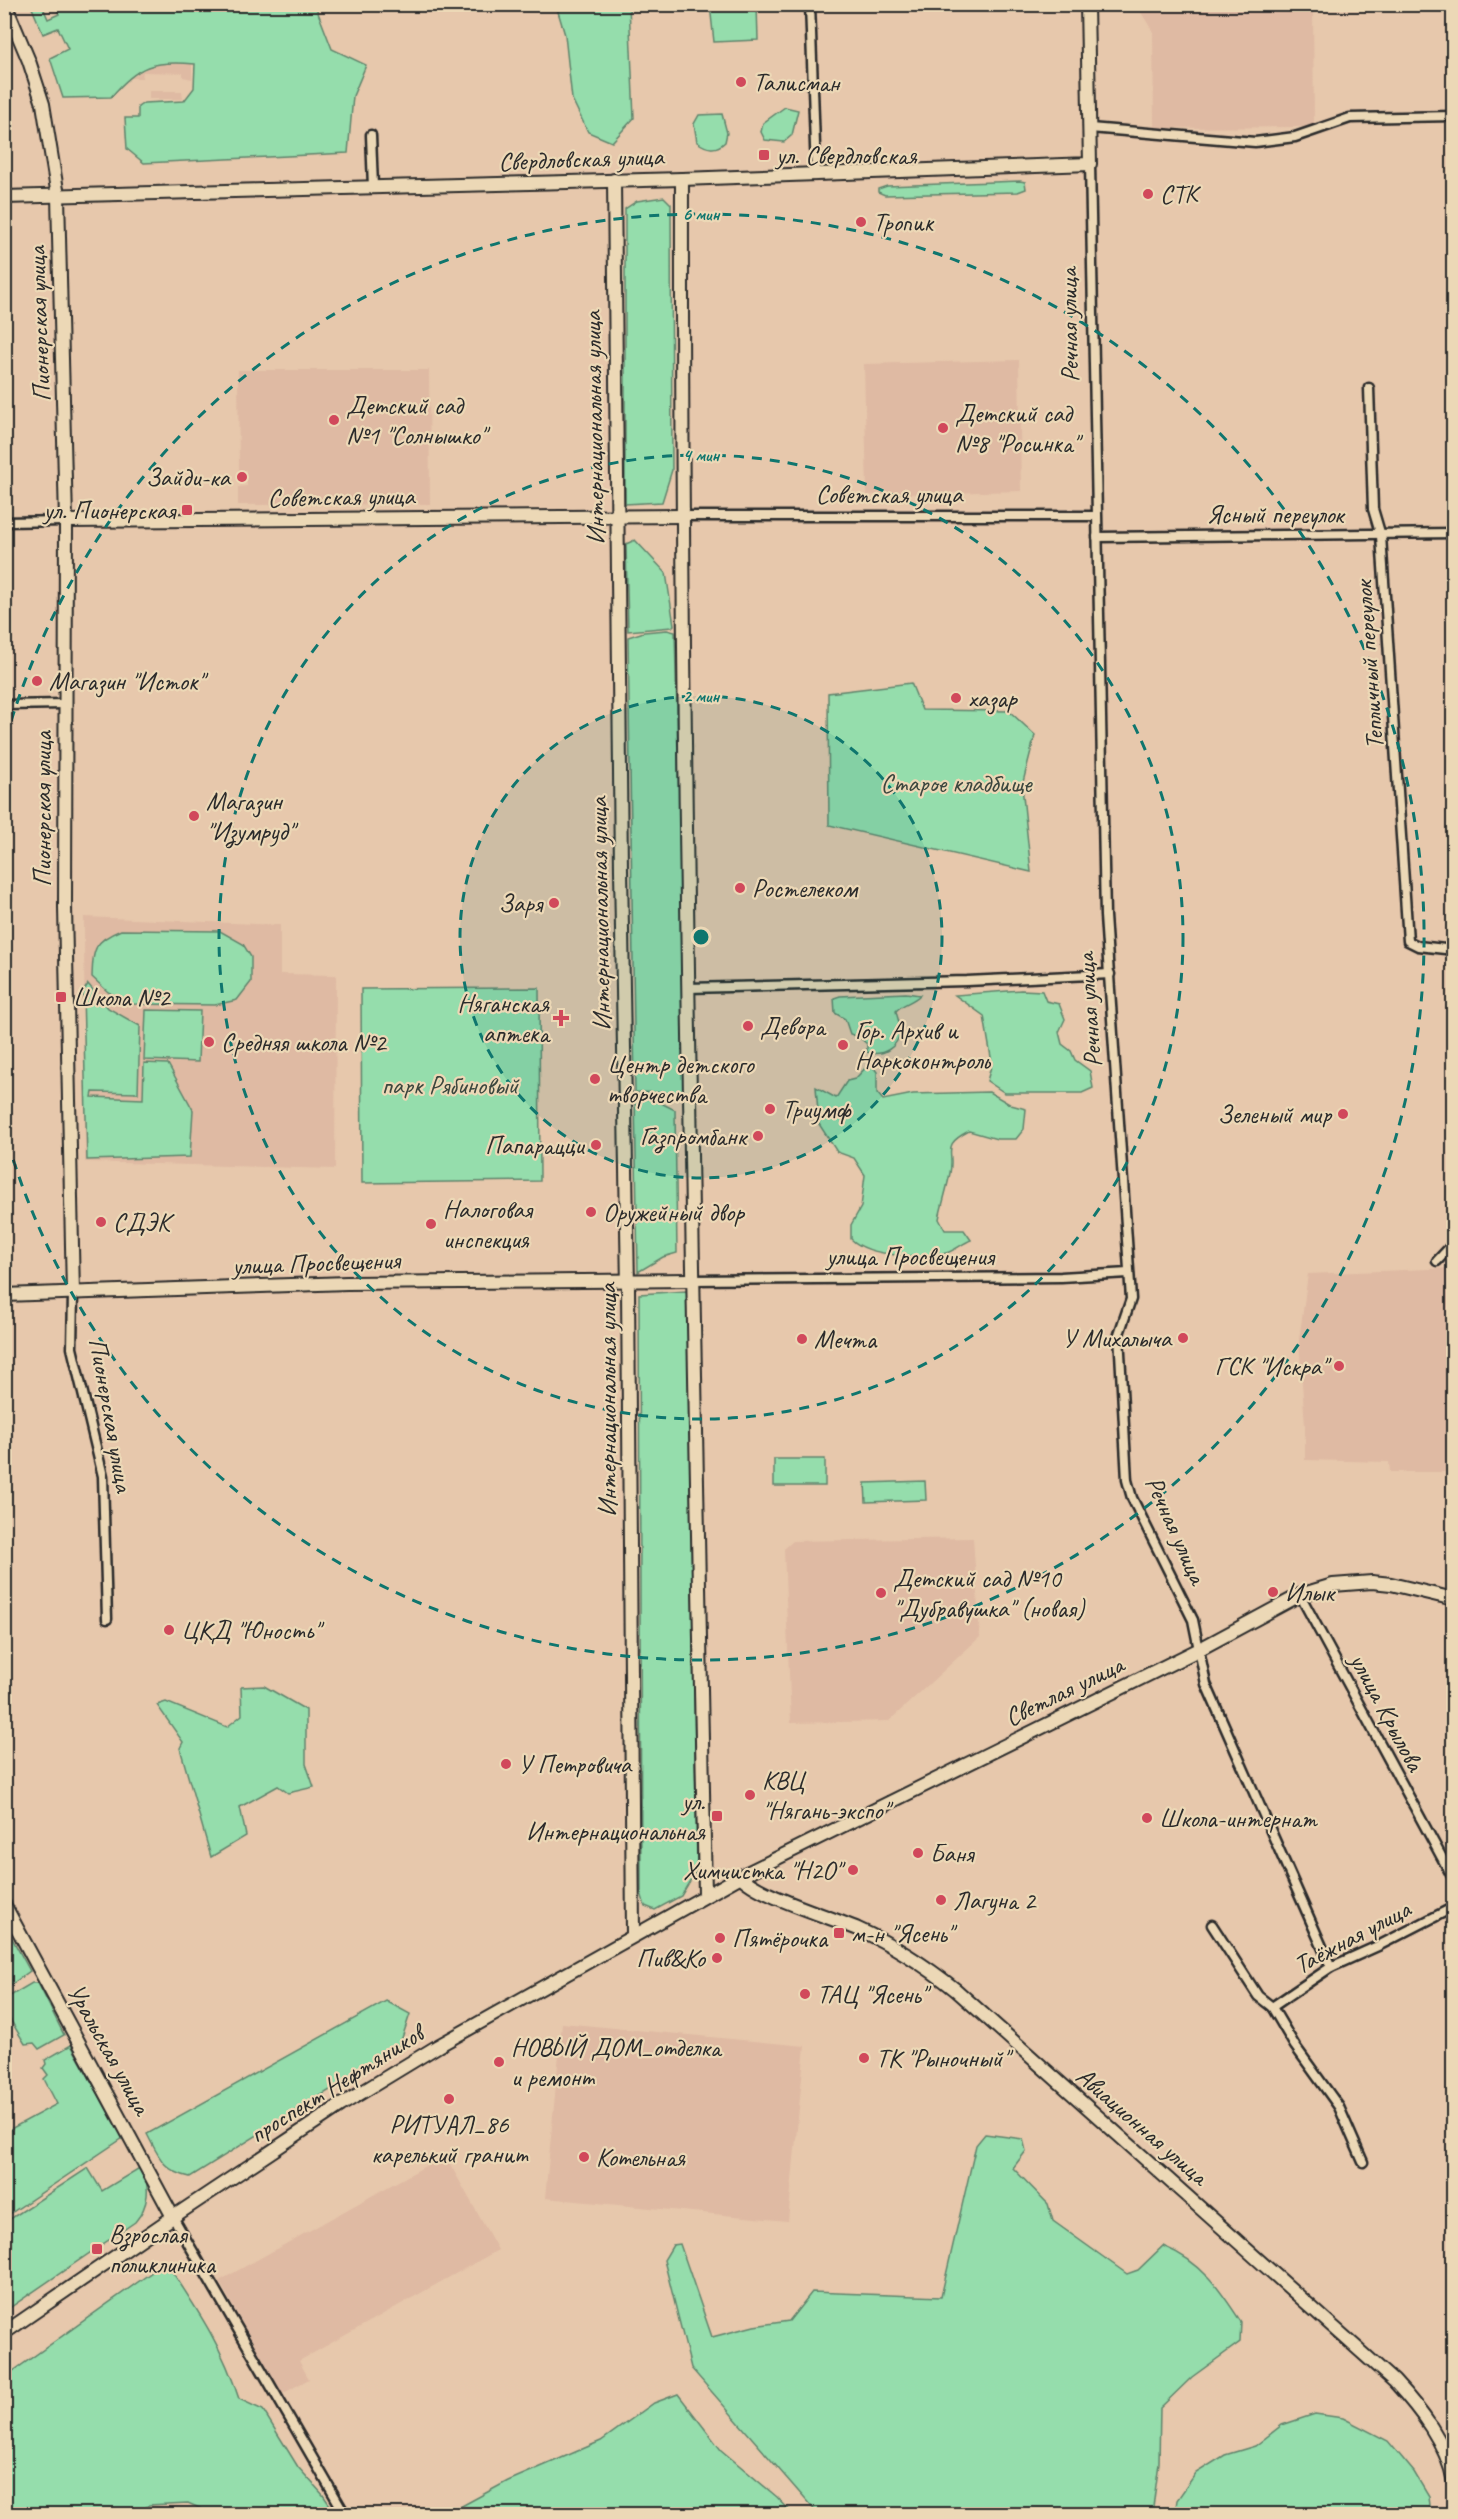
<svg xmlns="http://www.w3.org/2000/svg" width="1458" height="2519" font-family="Caveat,sans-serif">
  <rect width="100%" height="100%" fill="#e7c8ac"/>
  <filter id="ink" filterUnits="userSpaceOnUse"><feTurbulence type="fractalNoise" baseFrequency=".0167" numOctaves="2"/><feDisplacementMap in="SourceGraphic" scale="12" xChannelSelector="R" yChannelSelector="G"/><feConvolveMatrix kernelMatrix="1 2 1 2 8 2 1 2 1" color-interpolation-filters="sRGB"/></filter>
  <g filter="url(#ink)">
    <g fill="#dfbaa3">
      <polygon points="1139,5 1313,5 1314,127 1154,128 1153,32 1139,9"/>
      <polygon points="157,62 192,64 192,79 183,77 183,73 143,72 142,78 131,78"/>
      <polygon points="149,91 182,91 183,99 149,99"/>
      <polygon points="1019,360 1021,491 867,495 864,364"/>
      <polygon points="238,370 429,370 430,504 238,505 238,487 247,486 246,470 239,470"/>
      <polygon points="84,917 280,925 280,974 336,975 335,1169 85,1162"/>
      <polygon points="1453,1268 1453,1472 1390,1472 1389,1462 1305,1460 1305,1426 1299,1340 1308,1274"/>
      <polygon points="973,1538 980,1637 889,1721 791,1723 784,1549 793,1541"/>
      <polygon points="562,2023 805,2046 788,2221 545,2198"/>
      <polygon points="445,2155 498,2250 299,2361 309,2379 282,2394 219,2281"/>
    </g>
    <g fill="#95ddac" stroke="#60846c" stroke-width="1.5">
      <path d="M42,5L48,19L59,14L55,5H315L332,49L366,65L353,96L348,153L144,163L127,149L125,118H138V107L144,103L184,101L194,88L195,64C154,60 138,65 111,97L63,98L50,58L68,49L58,28L43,34L32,8Z"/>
      <polygon points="556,5 629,5 634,118 612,142 588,132 572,99 565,35"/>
      <polygon points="710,5 757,5 758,40 714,42"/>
      <polygon points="785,107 798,110 792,135 784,142 765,140 761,132 763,123"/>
      <path d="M722,114L727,133L725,142C716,151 707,149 697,142L694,124L699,115Z"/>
      <polygon points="1020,181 1025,182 1026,189 1018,192 885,195 878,192 878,189 887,186"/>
      <polygon points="664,197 671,204 672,470 662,502 625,504 625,209 637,201"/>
      <polygon points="635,540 666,573 674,625 672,627 628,631 626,544"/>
      <polygon points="667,630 675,632 686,1093 635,1092 628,637 644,632"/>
      <polygon points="911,683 922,710 1009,711 1035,735 1022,786 1031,872 829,825 828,693"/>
      <path d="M121,930L220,931L243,944L251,957V982L237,1000L215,1005L131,1004L108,992L92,977C93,948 94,941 121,930Z"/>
      <polygon points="88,984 108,1008 140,1026 138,1093 93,1092 92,1097 143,1099 144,1063 168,1064 193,1110 190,1157 87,1160 83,992"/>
      <polygon points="539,988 540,1181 362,1183 361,989"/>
      <polygon points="1021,990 1042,991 1046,1001 1059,1004 1065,1019 1059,1032 1062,1044 1071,1051 1075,1060 1090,1071 1093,1088 1082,1093 1005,1093 987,1081 992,1063 984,1016 955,995"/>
      <path d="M906,993L920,995C912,1003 903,1003 896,1011C897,1017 901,1026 900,1031C898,1048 882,1057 867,1052V1044L859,1037L850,1034L845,1019L835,1013L834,998L840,996Z"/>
      <polygon points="146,1010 200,1011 198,1062 144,1060"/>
      <path d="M870,1063L877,1072V1093L883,1100L913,1094L989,1092L1011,1105L1026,1109L1024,1129L1016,1139H997L969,1131C940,1146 955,1150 950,1173C947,1189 942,1204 939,1219L945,1230H964L971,1240C963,1243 954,1251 946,1253C922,1259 869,1257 851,1239V1225L861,1207L865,1175L854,1158L837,1152L819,1124L816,1087L836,1098L847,1081L855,1079Z"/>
      <polygon points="635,1098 653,1099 675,1110 677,1253 663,1257 638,1272"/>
      <polygon points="687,1291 697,1869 681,1896 655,1910 645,1906 641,1893 639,1294"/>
      <rect x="774" y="1459" width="51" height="27"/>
      <polygon points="925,1481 926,1500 866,1502 865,1483"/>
      <polygon points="264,1686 306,1710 306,1764 314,1787 288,1793 278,1786 240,1807 246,1836 211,1857 180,1748 183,1742 157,1705 166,1702 227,1727 242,1715 241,1687"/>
      <polygon points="4,1924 30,1971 5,1989 4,1989"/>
      <polygon points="32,1983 38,1983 64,2035 39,2049 34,2043 25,2044 5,2011 5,1999"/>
      <path d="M386,2001L410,2014L399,2047L190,2177C163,2171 159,2157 147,2134Z"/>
      <polygon points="71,2045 123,2138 5,2217 5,2132 57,2104 44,2079 48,2075 43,2068 46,2064 45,2060"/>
      <path d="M985,2134L1023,2139L1026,2151L1013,2168L1048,2204L1053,2221L1127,2274L1138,2270L1163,2246C1202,2262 1219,2288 1241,2322L1240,2342L1192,2377L1160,2408L1159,2463L1152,2514H818L691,2368L664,2260L673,2245L680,2244L712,2337L754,2326L789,2321L812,2292L941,2297L976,2145Z"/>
      <path d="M141,2167C151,2186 149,2206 135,2222L5,2311L4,2223L88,2168L102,2191Z"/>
      <path d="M166,2262C196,2308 222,2345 239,2399L263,2410L298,2467L323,2495L336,2514H213L188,2503L149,2505L137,2514H5V2377Z"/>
      <polygon points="678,2394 721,2450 777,2497 793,2514 447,2514 508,2481 601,2441 654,2403"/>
      <polygon points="1315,2414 1343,2418 1388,2441 1414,2472 1429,2497 1431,2514 1175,2514 1177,2500 1196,2473 1225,2455 1255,2446 1282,2425"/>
    </g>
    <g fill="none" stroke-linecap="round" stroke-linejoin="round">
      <defs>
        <g id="street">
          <polyline points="810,4 816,174"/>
          <polyline points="1090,128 1255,142 1295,137 1350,118 1454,116"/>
          <polyline points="371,135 373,187"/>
          <polyline points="1090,164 1105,916 1131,1299 1119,1334 1127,1480 1132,1498 1193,1620 1206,1684 1331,1967"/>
          <polyline points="1369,388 1373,509 1381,536 1408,941 1418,946 1454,950"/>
          <polyline points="682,516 1096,516"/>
          <polyline points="4,522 66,521"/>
          <polyline points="1097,537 1454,533"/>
          <polyline points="4,705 65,704"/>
          <polyline points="688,988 967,981 1110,974"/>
          <polyline points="1437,1261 1454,1243"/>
          <polyline points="692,1280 1061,1277 1128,1273"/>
          <polyline points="73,1294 72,1348 103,1476 107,1619"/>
          <polyline points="1300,1595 1454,1880"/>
          <polyline points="1212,1925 1258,1996 1272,2007"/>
          <polyline points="1363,2162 1339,2107 1295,2046 1272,2007 1331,1967 1380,1945 1454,1907"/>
          <polyline points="173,2217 345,2514"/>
        </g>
        <g id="secondary">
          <polyline points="5,4 29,61 43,104 58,196 66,521 65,907 73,1294"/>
          <path d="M682,179C681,750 694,1322 705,1894"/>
          <polyline points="614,180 621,870 628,1288 633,1935"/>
          <polyline points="4,197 682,179 1090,164 1087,4"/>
          <polyline points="66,521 682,516"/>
          <polyline points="4,1295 347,1283 692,1280"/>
          <path d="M741,1876C756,1895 831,1917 858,1929C894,1945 925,1965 956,1990L1394,2381C1420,2409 1447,2443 1454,2482"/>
          <polyline points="4,1904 173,2217"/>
          <polyline points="4,2333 173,2217 341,2105 438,2046 741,1876 1198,1650 1300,1595 1333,1585 1372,1582 1391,1584 1454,1599"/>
        </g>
      </defs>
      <use href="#street" stroke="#2b2b2b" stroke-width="13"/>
      <use href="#secondary" stroke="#2b2b2b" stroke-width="16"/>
      <use href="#street" stroke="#ecd8b6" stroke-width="8"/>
      <use href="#secondary" stroke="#ecd8b6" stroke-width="12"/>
    </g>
  </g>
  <circle cx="701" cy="937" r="241" fill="#0f766e" fill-opacity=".12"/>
  <g fill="none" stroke="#0f766e" stroke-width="3" stroke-dasharray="10 8">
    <circle cx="701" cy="937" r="241"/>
    <circle cx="701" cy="937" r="482"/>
    <path d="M6 738A723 723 0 1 1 6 1136"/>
  </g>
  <g fill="#d1495b" stroke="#ecd8b6" stroke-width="2">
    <circle cx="741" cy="82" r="6"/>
    <rect x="758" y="149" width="12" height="12" rx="3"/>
    <circle cx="1148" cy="194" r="6"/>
    <circle cx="861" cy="222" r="6"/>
    <circle cx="334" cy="420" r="6"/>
    <circle cx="943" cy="428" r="6"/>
    <circle cx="242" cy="477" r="6"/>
    <rect x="181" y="504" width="12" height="12" rx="3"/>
    <circle cx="37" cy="681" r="6"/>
    <circle cx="956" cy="698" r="6"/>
    <circle cx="194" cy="816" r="6"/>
    <circle cx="740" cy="888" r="6"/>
    <circle cx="554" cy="903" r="6"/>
    <rect x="55" y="991" width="12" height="12" rx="3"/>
    <path d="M558 1009h6v6h6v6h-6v6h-6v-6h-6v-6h6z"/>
    <circle cx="748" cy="1026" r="6"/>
    <circle cx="209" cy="1042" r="6"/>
    <circle cx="843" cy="1045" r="6"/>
    <circle cx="595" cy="1079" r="6"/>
    <circle cx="770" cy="1109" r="6"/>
    <circle cx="1343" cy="1114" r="6"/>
    <circle cx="758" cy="1136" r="6"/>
    <circle cx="596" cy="1145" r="6"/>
    <circle cx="591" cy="1212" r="6"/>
    <circle cx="101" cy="1222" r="6"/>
    <circle cx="431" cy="1224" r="6"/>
    <circle cx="1183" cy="1338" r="6"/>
    <circle cx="802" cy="1339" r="6"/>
    <circle cx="1339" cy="1366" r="6"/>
    <circle cx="1273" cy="1592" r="6"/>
    <circle cx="881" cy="1593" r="6"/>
    <circle cx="169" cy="1630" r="6"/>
    <circle cx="506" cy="1764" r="6"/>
    <circle cx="750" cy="1795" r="6"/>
    <rect x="711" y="1810" width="12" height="12" rx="3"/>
    <circle cx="1147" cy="1818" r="6"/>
    <circle cx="918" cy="1853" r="6"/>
    <circle cx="853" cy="1870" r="6"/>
    <circle cx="941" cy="1900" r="6"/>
    <rect x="833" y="1927" width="12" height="12" rx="3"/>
    <circle cx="720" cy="1938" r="6"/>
    <circle cx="717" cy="1958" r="6"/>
    <circle cx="805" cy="1994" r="6"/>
    <circle cx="864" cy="2058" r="6"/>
    <circle cx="499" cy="2062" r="6"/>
    <circle cx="449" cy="2099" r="6"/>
    <circle cx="584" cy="2157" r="6"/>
    <rect x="91" y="2243" width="12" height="12" rx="3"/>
  </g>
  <g text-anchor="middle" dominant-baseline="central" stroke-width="4.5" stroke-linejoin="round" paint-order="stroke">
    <g font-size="26" fill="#2b2b2b" stroke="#ecd8b6" text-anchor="start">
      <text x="753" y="82">Талисман</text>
      <text x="776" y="155">ул. Свердловская</text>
      <text x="1160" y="194">СТК</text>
      <text x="873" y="222">Тропик</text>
      <text x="346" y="405">Детский сад<tspan x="346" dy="30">№1 "Солнышко"</tspan></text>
      <text x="955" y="413">Детский сад<tspan x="955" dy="30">№8 "Росинка"</tspan></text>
      <text x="230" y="477" text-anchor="end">Зайди-ка</text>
      <text x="175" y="510" text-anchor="end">ул. Пионерская</text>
      <text x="49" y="681">Магазин "Исток"</text>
      <text x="968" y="698">хазар</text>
      <text x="206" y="801">Магазин<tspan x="206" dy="30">"Изумруд"</tspan></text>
      <text x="752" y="888">Ростелеком</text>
      <text x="542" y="903" text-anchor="end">Заря</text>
      <text x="73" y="997">Школа №2</text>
      <text x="549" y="1003" text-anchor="end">Няганская<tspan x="549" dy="30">аптека</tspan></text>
      <text x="760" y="1026">Девора</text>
      <text x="855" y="1030">Гор. Архив и<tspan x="855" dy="30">Наркоконтроль</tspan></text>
      <text x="221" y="1042">Средняя школа №2</text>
      <text x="607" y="1064">Центр детского<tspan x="607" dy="30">творчества</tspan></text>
      <text x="782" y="1109">Триумф</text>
      <text x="1331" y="1114" text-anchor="end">Зеленый мир</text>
      <text x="746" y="1136" text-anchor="end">Газпромбанк</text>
      <text x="584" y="1145" text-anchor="end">Папарацци</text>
      <text x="443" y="1209">Налоговая<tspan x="443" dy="30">инспекция</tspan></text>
      <text x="603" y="1212">Оружейный двор</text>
      <text x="113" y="1222">СДЭК</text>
      <text x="1171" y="1338" text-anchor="end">У Михалыча</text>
      <text x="814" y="1339">Мечта</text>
      <text x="1327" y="1366" text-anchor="end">ГСК "Искра"</text>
      <text x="893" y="1578">Детский сад №10<tspan x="893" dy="30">"Дубравушка" (новая)</tspan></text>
      <text x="1285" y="1592">Илык</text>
      <text x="181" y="1630">ЦКД "Юность"</text>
      <text x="518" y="1764">У Петровича</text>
      <text x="762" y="1780">КВЦ<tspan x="762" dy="30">"Нягань-экспо"</tspan></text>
      <text x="705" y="1801" text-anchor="end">ул.<tspan x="705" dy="30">Интернациональная</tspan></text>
      <text x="1159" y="1818">Школа-интернат</text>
      <text x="930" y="1853">Баня</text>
      <text x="841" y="1870" text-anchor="end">Химчистка "H2O"</text>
      <text x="953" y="1900">Лагуна 2</text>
      <text x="851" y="1933">м-н "Ясень"</text>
      <text x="732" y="1938">Пятёрочка</text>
      <text x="705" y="1958" text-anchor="end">Пив&amp;Ко</text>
      <text x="817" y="1994">ТАЦ "Ясень"</text>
      <text x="511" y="2047">НОВЫЙ ДОМ_отделка<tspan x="511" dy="30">и ремонт</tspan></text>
      <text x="876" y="2058">ТК "Рыночный"</text>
      <text x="449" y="2124" text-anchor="middle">РИТУАЛ_86<tspan x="449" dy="30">карелький гранит</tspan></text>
      <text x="596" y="2157">Котельная</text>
      <text x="109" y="2234">Взрослая<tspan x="109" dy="30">поликлиника</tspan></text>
    </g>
    <g font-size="26" fill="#2b2b2b" stroke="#ecd8b6">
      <text transform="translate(581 159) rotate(-2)">Свердловская улица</text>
      <text transform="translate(39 324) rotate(-92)">Пионерская улица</text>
      <text transform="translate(1069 325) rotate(-91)">Речная улица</text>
      <text transform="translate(594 428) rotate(-91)">Интернациональная улица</text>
      <text x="889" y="494">Советская улица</text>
      <text transform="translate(341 497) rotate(-1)">Советская улица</text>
      <text x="1275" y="514">Ясный переулок</text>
      <text transform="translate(1369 665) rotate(-94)">Тепличный переулок</text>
      <text transform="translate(42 809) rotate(-90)">Пионерская улица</text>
      <text transform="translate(600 914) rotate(-91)">Интернациональная улица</text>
      <text transform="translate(1089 1010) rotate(-94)">Речная улица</text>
      <text x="910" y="1256">улица Просвещения</text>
      <text transform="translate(316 1263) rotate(-2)">улица Просвещения</text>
      <text transform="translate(607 1400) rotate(-90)">Интернациональная улица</text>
      <text transform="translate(111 1415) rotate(80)">Пионерская улица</text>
      <text transform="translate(1176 1530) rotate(66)">Речная улица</text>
      <text transform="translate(1064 1691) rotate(-26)">Светлая улица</text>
      <text transform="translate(1387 1712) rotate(62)">улица Крылова</text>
      <text transform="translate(1352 1937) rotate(-28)">Таёжная улица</text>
      <text transform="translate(109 2049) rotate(61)">Уральская улица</text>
      <text transform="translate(336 2084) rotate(-32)">проспект Нефтяников</text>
      <text transform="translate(1142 2126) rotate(41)">Авиационная улица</text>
    </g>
    <g font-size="26" fill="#3b463e" stroke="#ecd8b6">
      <text x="956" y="783">Старое кладбище</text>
      <text x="450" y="1085">парк Рябиновый</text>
    </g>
  </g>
  <circle cx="701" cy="937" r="9" fill="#0f766e" stroke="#ecd8b6" stroke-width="3"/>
  <g font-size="18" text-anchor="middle" font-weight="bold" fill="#0f766e" stroke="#ecd8b6" stroke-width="4.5" stroke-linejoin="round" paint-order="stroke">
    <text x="701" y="220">6 мин</text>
    <text x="701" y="461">4 мин</text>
    <text x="701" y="702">2 мин</text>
  </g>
  <rect width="1458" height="2519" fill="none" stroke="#ecd8b6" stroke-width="24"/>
  <rect x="12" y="12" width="1434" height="2495" fill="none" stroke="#2b2b2b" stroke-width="2" filter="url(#ink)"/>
</svg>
